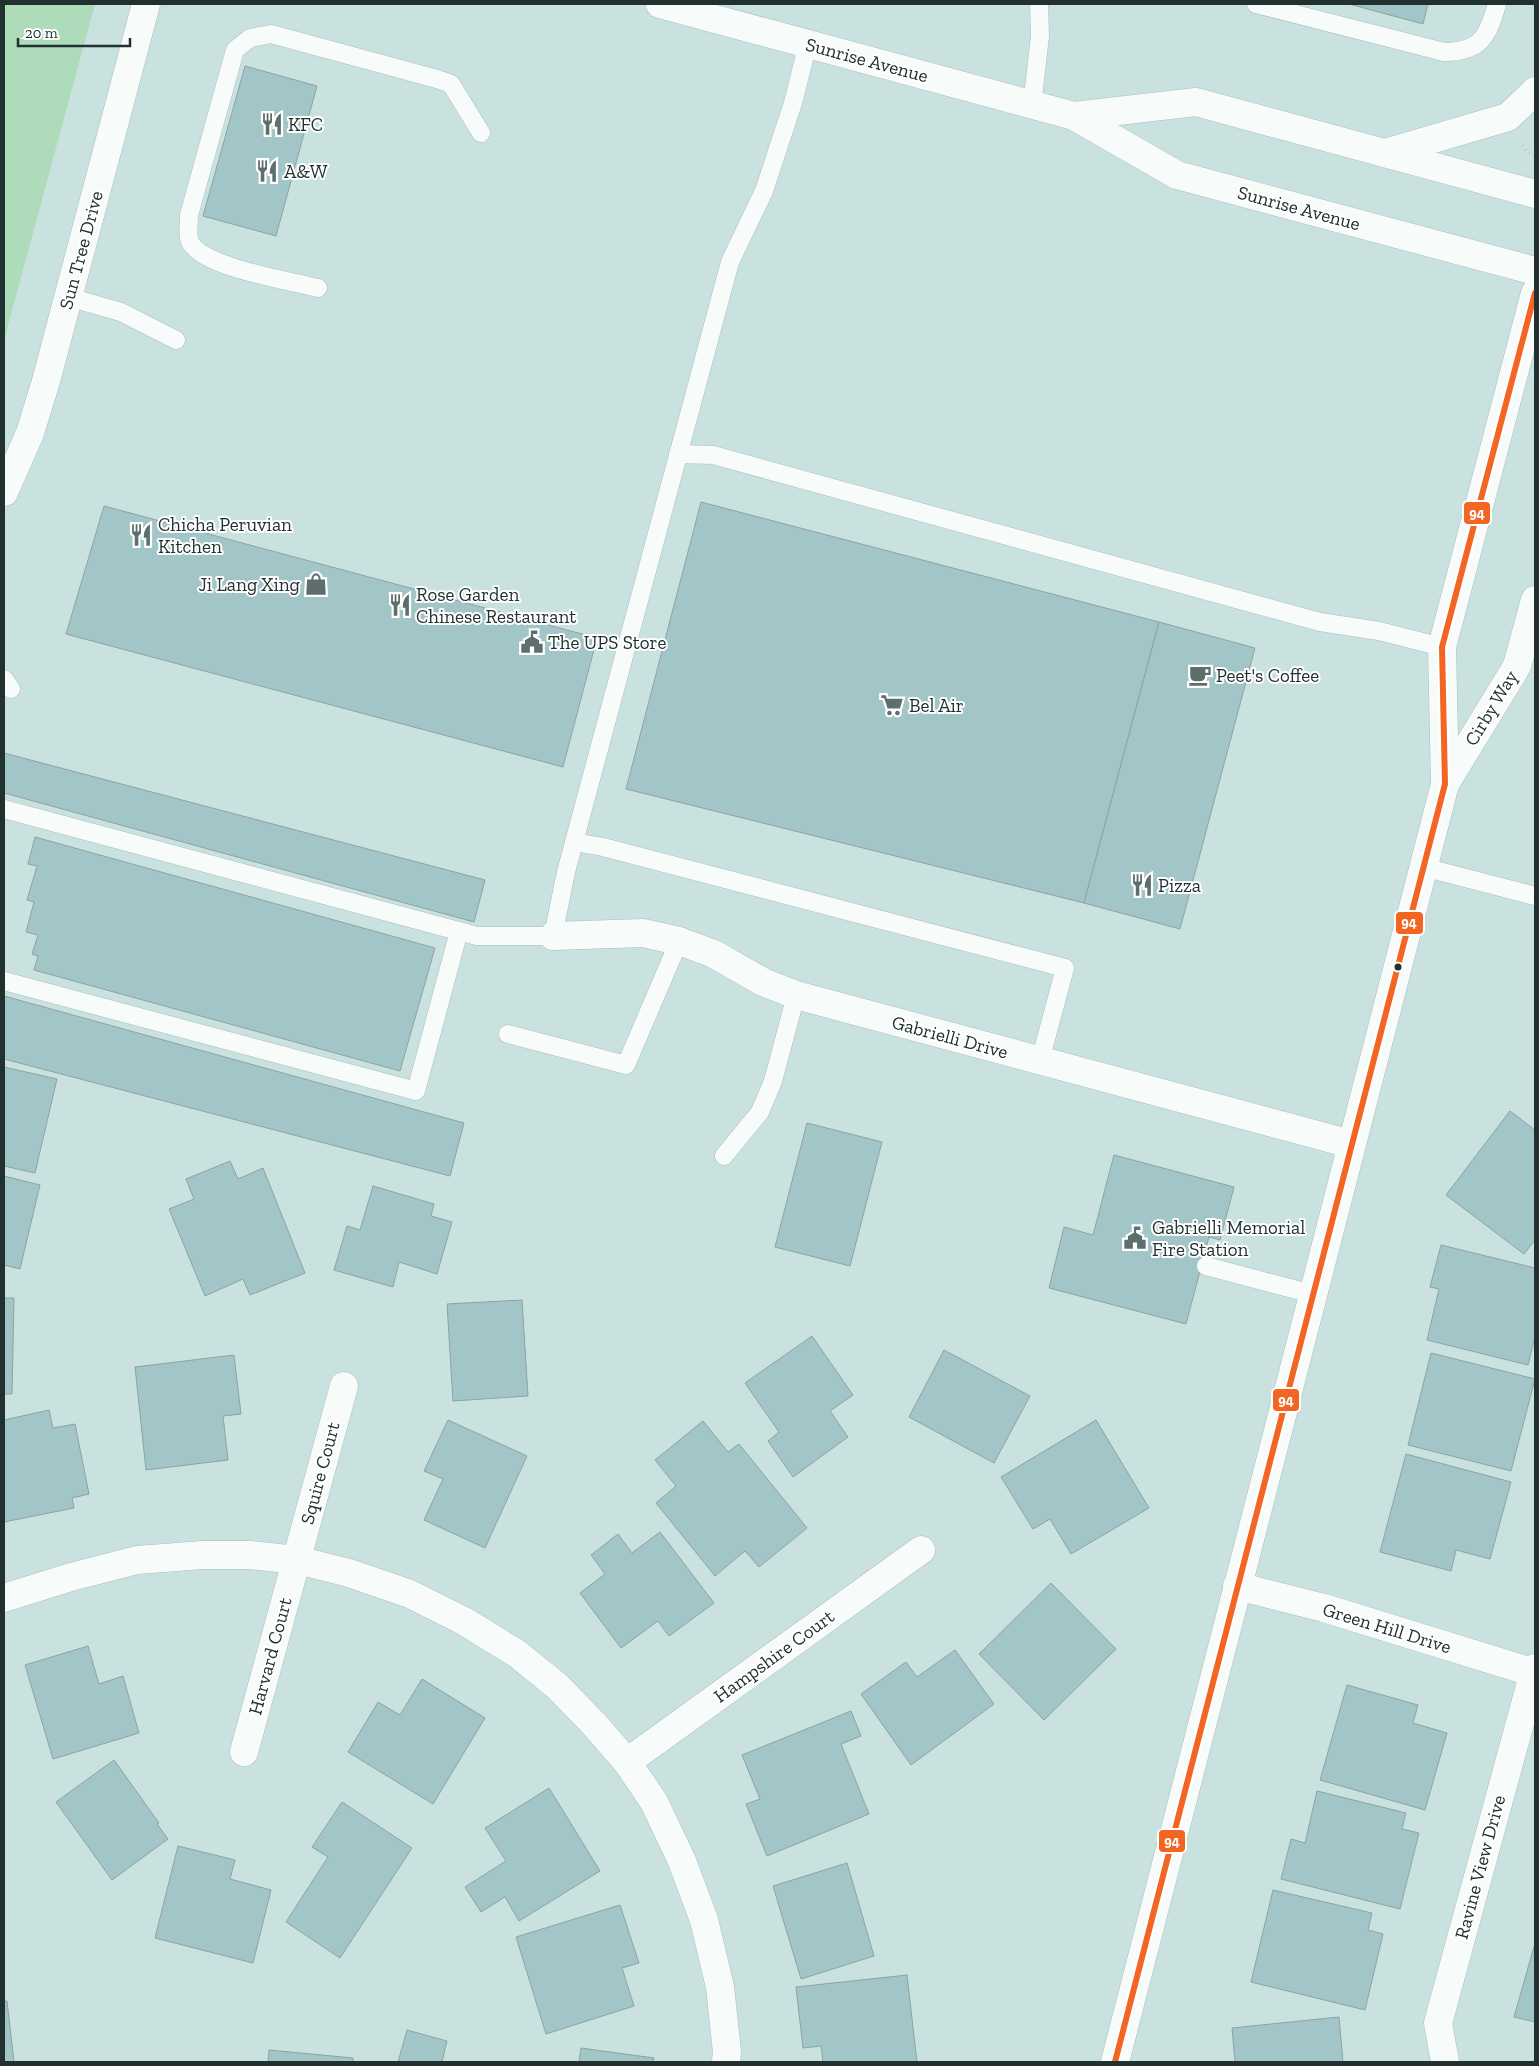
<svg xmlns="http://www.w3.org/2000/svg" width="1539" height="2066" font-family="'Zilla Slab',serif">
  <rect width="100%" height="100%" fill="#cae2df"/>
  <polygon fill="#aedbba" points="4,4 95,4 4,340"/>
  <g fill="#a2c5c7" stroke="#8fa2a2">
    <polygon points="1349,4 1428,4 1423,24"/>
    <polygon points="245,66 317,86 276,236 203,216"/>
    <polygon points="701,502 1159,622 1084,903 626,789"/>
    <polygon points="104,506 597,638 563,767 66,634"/>
    <polygon points="1159,622 1255,648 1180,929 1084,903"/>
    <polygon points="4,753 485,880 474,922 4,793"/>
    <polygon points="35,837 435,948 400,1071 34,970 38,956 32,954 38,935 26,932 34,902 27,900 37,866 28,864"/>
    <polygon points="4,996 464,1123 450,1176 4,1059"/>
    <polygon points="4,1067 57,1079 35,1173 4,1166"/>
    <polygon points="1510,1111 1535,1130 1535,1240 1524,1254 1446,1195"/>
    <polygon points="807,1123 882,1142 850,1266 775,1247"/>
    <polygon points="1114,1155 1234,1187 1220,1240 1209,1237 1186,1324 1049,1288 1064,1227 1093,1235"/>
    <polygon points="230,1161 238,1179 263,1168 305,1273 250,1295 243,1279 205,1296 169,1209 194,1199 186,1179"/>
    <polygon points="4,1176 40,1185 20,1269 4,1265"/>
    <polygon points="373,1186 434,1204 431,1216 452,1222 437,1274 399,1262 393,1287 334,1270 347,1226 360,1230"/>
    <polygon points="1441,1245 1535,1268 1535,1337 1528,1365 1427,1340 1439,1289 1430,1287"/>
    <polygon points="4,1298 14,1298 12,1394 4,1394"/>
    <polygon points="522,1300 528,1396 453,1401 447,1304"/>
    <polygon points="812,1336 853,1395 830,1411 848,1437 793,1477 768,1441 779,1432 745,1383"/>
    <polygon points="944,1350 1030,1396 994,1463 909,1417"/>
    <polygon points="1431,1353 1535,1379 1511,1471 1408,1445"/>
    <polygon points="234,1355 241,1414 223,1416 228,1460 146,1470 135,1367"/>
    <polygon points="49,1410 53,1428 75,1424 89,1494 72,1498 74,1508 4,1522 4,1420"/>
    <polygon points="448,1420 527,1456 485,1548 424,1520 443,1479 424,1471"/>
    <polygon points="1096,1420 1149,1508 1071,1554 1050,1519 1033,1529 1001,1477"/>
    <polygon points="703,1421 728,1452 739,1444 807,1528 759,1567 745,1551 715,1576 656,1503 676,1486 655,1460"/>
    <polygon points="1406,1454 1511,1482 1490,1559 1456,1550 1451,1571 1380,1552"/>
    <polygon points="660,1532 714,1603 669,1636 658,1621 621,1648 580,1593 605,1574 591,1555 618,1534 632,1553"/>
    <polygon points="1051,1583 1116,1649 1044,1720 979,1654"/>
    <polygon points="88,1646 99,1684 123,1676 139,1733 53,1759 25,1665"/>
    <polygon points="955,1650 994,1704 911,1765 861,1694 906,1662 917,1677"/>
    <polygon points="422,1679 485,1718 433,1804 348,1752 378,1702 400,1715"/>
    <polygon points="1347,1685 1418,1705 1413,1723 1447,1733 1425,1810 1320,1780"/>
    <polygon points="851,1711 861,1736 841,1744 869,1814 767,1856 746,1804 760,1799 742,1755"/>
    <polygon points="114,1760 159,1823 157,1824 168,1839 112,1880 56,1802"/>
    <polygon points="549,1788 600,1871 519,1921 505,1897 481,1912 465,1887 506,1861 485,1828"/>
    <polygon points="1317,1791 1406,1813 1402,1829 1419,1833 1400,1909 1281,1879 1291,1839 1305,1843"/>
    <polygon points="342,1802 412,1848 340,1958 286,1922 328,1857 312,1847"/>
    <polygon points="178,1846 235,1860 230,1879 271,1890 253,1963 155,1938"/>
    <polygon points="847,1863 874,1956 801,1979 773,1886"/>
    <polygon points="1273,1890 1372,1913 1368,1930 1383,1934 1365,2010 1251,1982"/>
    <polygon points="620,1905 639,1963 622,1968 634,2006 546,2034 516,1937"/>
    <polygon points="1535,1943 1535,2022 1514,2017"/>
    <polygon points="907,1975 917,2062 823,2062 821,2046 803,2048 796,1987"/>
    <polygon points="4,2001 7,2001 14,2062 4,2062"/>
    <polygon points="1339,2017 1343,2062 1235,2062 1232,2028"/>
    <polygon points="407,2030 447,2041 442,2062 398,2062"/>
    <polygon points="581,2048 654,2058 653,2062 579,2062"/>
    <polygon points="269,2050 353,2058 353,2062 268,2062"/>
  </g>
  <g fill="none" stroke-linecap="round" stroke-linejoin="round">
    <defs>
      <g id="lane">
        <path d="M1256,4L1444,52C1481,52 1488,36 1497,4"/>
        <polyline points="1032,105 1040,36 1039,4"/>
        <path d="M318,288C288,280 204,268 190,242C187,235 189,223 189,215L235,50L250,38L271,34L437,79L451,84L481,133"/>
        <polyline points="68,297 121,312 176,340"/>
        <polyline points="678,454 713,455 1320,622 1379,631 1442,647"/>
        <polyline points="4,679 11,689"/>
        <polyline points="4,809 477,936 553,936 566,872 730,262 764,191 793,103 808,43"/>
        <polyline points="574,842 603,847 1065,968 1040,1061"/>
        <polyline points="1423,867 1535,896"/>
        <polyline points="4,981 416,1091 459,931"/>
        <polyline points="508,1034 626,1065 679,941"/>
        <polyline points="724,1156 760,1112 773,1081 796,995"/>
        <polyline points="1206,1266 1312,1294"/>
      </g>
      <g id="street">
        <polyline points="4,492 30,433 46,381 146,4"/>
        <polyline points="553,936 643,933 679,941 714,954 763,982 796,995 1351,1144"/>
        <polyline points="1237,1586 1324,1608 1535,1673"/>
        <polyline points="4,1598 71,1577 137,1560 203,1555 250,1555 297,1560 349,1573 410,1594 464,1621 516,1653 557,1686 594,1724 627,1762 654,1802 682,1861 704,1920 720,1987 727,2052 726,2062"/>
        <polyline points="244,1752 344,1386"/>
        <polyline points="627,1762 921,1550"/>
        <polyline points="1445,2062 1438,2023 1535,1668"/>
      </g>
      <g id="secondary">
        <polyline points="1445,784 1517,666 1535,600"/>
        <polyline points="1115,2062 1445,784 1442,647 1535,293"/>
      </g>
      <g id="primary">
        <polyline points="660,4 1074,116 1177,175 1535,271"/>
        <polyline points="1074,116 1196,102 1535,194"/>
        <polyline points="1385,153 1508,117 1535,91"/>
      </g>
    </defs>
    <use href="#lane" stroke="#abbebc" stroke-width="19"/>
    <use href="#street" stroke="#abbebc" stroke-width="29"/>
    <use href="#secondary" stroke="#abbebc" stroke-width="29"/>
    <use href="#primary" stroke="#abbebc" stroke-width="29"/>
    <polyline stroke="#b8c1bf" stroke-width="3" stroke-dasharray="1 4" stroke-linecap="butt" points="1523,145 1526,151 1535,155"/>
    <use href="#lane" stroke="#f7fbfa" stroke-width="18"/>
    <use href="#street" stroke="#f7fbfa" stroke-width="28"/>
    <use href="#secondary" stroke="#f7fbfa" stroke-width="28"/>
    <use href="#primary" stroke="#f7fbfa" stroke-width="28"/>
    <defs>
      <polyline id="bus-1" points="1115,2062 1445,784 1442,647 1535,293"/>
    </defs>
    <use href="#bus-1" stroke="#fff" stroke-width="10"/>
    <use href="#bus-1" stroke="#f26522" stroke-width="6"/>
  </g>
  <defs>
    <symbol id="restaurant-bare" viewBox="-9 -9 18 18"><path d="M-5-6h1v4h1v-4h1v4h1v-4h1v5L-1.5 .5V6h-2V.5L-5-1ZM5-6V6H3V1.5H1.5Q1.5-4 5-6Z" fill="#5c6f6d" stroke="#fff" stroke-width="2.5" paint-order="stroke"/></symbol>
    <symbol id="shop-bare" viewBox="-9 -9 18 18"><path d="M-5-2.5h2.3a2.7 3.5 0 0 1 5.4 0H5L5.5 6h-11ZM-1.5-2.5h3a1.5 2.3 0 0 0-3 0Z" fill="#5c6f6d" stroke="#fff" stroke-width="2.5" paint-order="stroke"/></symbol>
    <symbol id="civic-bare" viewBox="-9 -9 18 18"><path d="M-.6-6.5H3V-4.5H.6V-3L4-1V1h2V6H-6V1h2V-1L-.6-3ZM-1.2 2.5V6h2.4V2.5Z" fill="#5c6f6d" stroke="#fff" stroke-width="2.5" paint-order="stroke"/></symbol>
    <symbol id="cafe-bare" viewBox="-9 -9 18 18"><path d="M-5.5-4.5H6V0H3Q3 3.5 0 3.5H-2.5Q-5.5 3.5-5.5 0ZM3-3.2v2h1.7v-2ZM-6 4.5H4V6H-6Z" fill="#5c6f6d" stroke="#fff" stroke-width="2.5" paint-order="stroke"/></symbol>
    <symbol id="supermarket-bare" viewBox="-9 -9 18 18"><path d="M-6-5.5h2.5l.6 2H6L4.5 2H-2.5L-4.4-4H-6ZM-1.5 3.2a1.3 1.3 0 1 0 .1 0ZM3 3.2a1.3 1.3 0 1 0 .1 0Z" fill="#5c6f6d" stroke="#fff" stroke-width="2.5" paint-order="stroke"/></symbol>
  </defs>
  <g fill-rule="evenodd">
    <use href="#restaurant-bare" x="256" y="108" width="32" height="32"/>
    <use href="#restaurant-bare" x="251" y="155" width="32" height="32"/>
    <use href="#restaurant-bare" x="125" y="519" width="32" height="32"/>
    <use href="#shop-bare" x="300" y="568" width="32" height="32"/>
    <use href="#restaurant-bare" x="384" y="589" width="32" height="32"/>
    <use href="#civic-bare" x="516" y="626" width="32" height="32"/>
    <use href="#cafe-bare" x="1184" y="659" width="32" height="32"/>
    <use href="#supermarket-bare" x="876" y="689" width="32" height="32"/>
    <use href="#restaurant-bare" x="1126" y="869" width="32" height="32"/>
    <use href="#civic-bare" x="1119" y="1222" width="32" height="32"/>
  </g>
  <circle fill="#203130" stroke="#fff" stroke-width="2" cx="1398" cy="967" r="4.5"/>
  <g text-anchor="middle" dominant-baseline="central" stroke-width="4" stroke-linejoin="round" paint-order="stroke">
    <g font-size="19" fill="#203130" stroke="#fff">
      <text transform="translate(867 60) rotate(15)">Sunrise Avenue</text>
      <text transform="translate(1299 208) rotate(15)">Sunrise Avenue</text>
      <text transform="translate(81 250) rotate(-75)">Sun Tree Drive</text>
      <text transform="translate(1491 708) rotate(-59)">Cirby Way</text>
      <text transform="translate(950 1037) rotate(15)">Gabrielli Drive</text>
      <text transform="translate(320 1473) rotate(-75)">Squire Court</text>
      <text transform="translate(1387 1628) rotate(17)">Green Hill Drive</text>
      <text transform="translate(270 1656) rotate(-75)">Harvard Court</text>
      <text transform="translate(774 1656) rotate(-36)">Hampshire Court</text>
      <text transform="translate(1480 1867) rotate(-75)">Ravine View Drive</text>
    </g>
    <g font-size="19" fill="#203130" stroke="#fff" text-anchor="start">
      <text x="288" y="124">KFC</text>
      <text x="284" y="171">A&amp;W</text>
      <text x="158" y="524">Chicha Peruvian<tspan x="158" dy="22">Kitchen</tspan></text>
      <text x="300" y="584" text-anchor="end">Ji Lang Xing</text>
      <text x="416" y="594">Rose Garden<tspan x="416" dy="22">Chinese Restaurant</tspan></text>
      <text x="548" y="642">The UPS Store</text>
      <text x="1216" y="675">Peet's Coffee</text>
      <text x="909" y="705">Bel Air</text>
      <text x="1158" y="885">Pizza</text>
      <text x="1152" y="1227">Gabrielli Memorial<tspan x="1152" dy="22">Fire Station</tspan></text>
    </g>
  </g>
  <g stroke="#fff" stroke-width="2">
    <rect x="1463" y="501" width="28" height="24" rx="5" fill="#f26522"/>
    <rect x="1395" y="911" width="29" height="24" rx="5" fill="#f26522"/>
    <rect x="1272" y="1388" width="28" height="24" rx="5" fill="#f26522"/>
    <rect x="1158" y="1829" width="28" height="24" rx="5" fill="#f26522"/>
  </g>
  <g font-size="14" text-anchor="middle" font-weight="bold" fill="#fff">
    <text x="1477" y="518">94</text>
    <text x="1409" y="927">94</text>
    <text x="1286" y="1405">94</text>
    <text x="1172" y="1846">94</text>
  </g>
  <rect width="1539" height="2066" fill="none" stroke="#203130" stroke-width="10"/>
  <path d="M18 38v8h112v-8" fill="none" stroke="#203130" stroke-width="2.5"/>
  <text x="25" y="38" font-size="15" fill="#203130" stroke="#ffffff" stroke-width="4" paint-order="stroke">20 m</text>
</svg>
